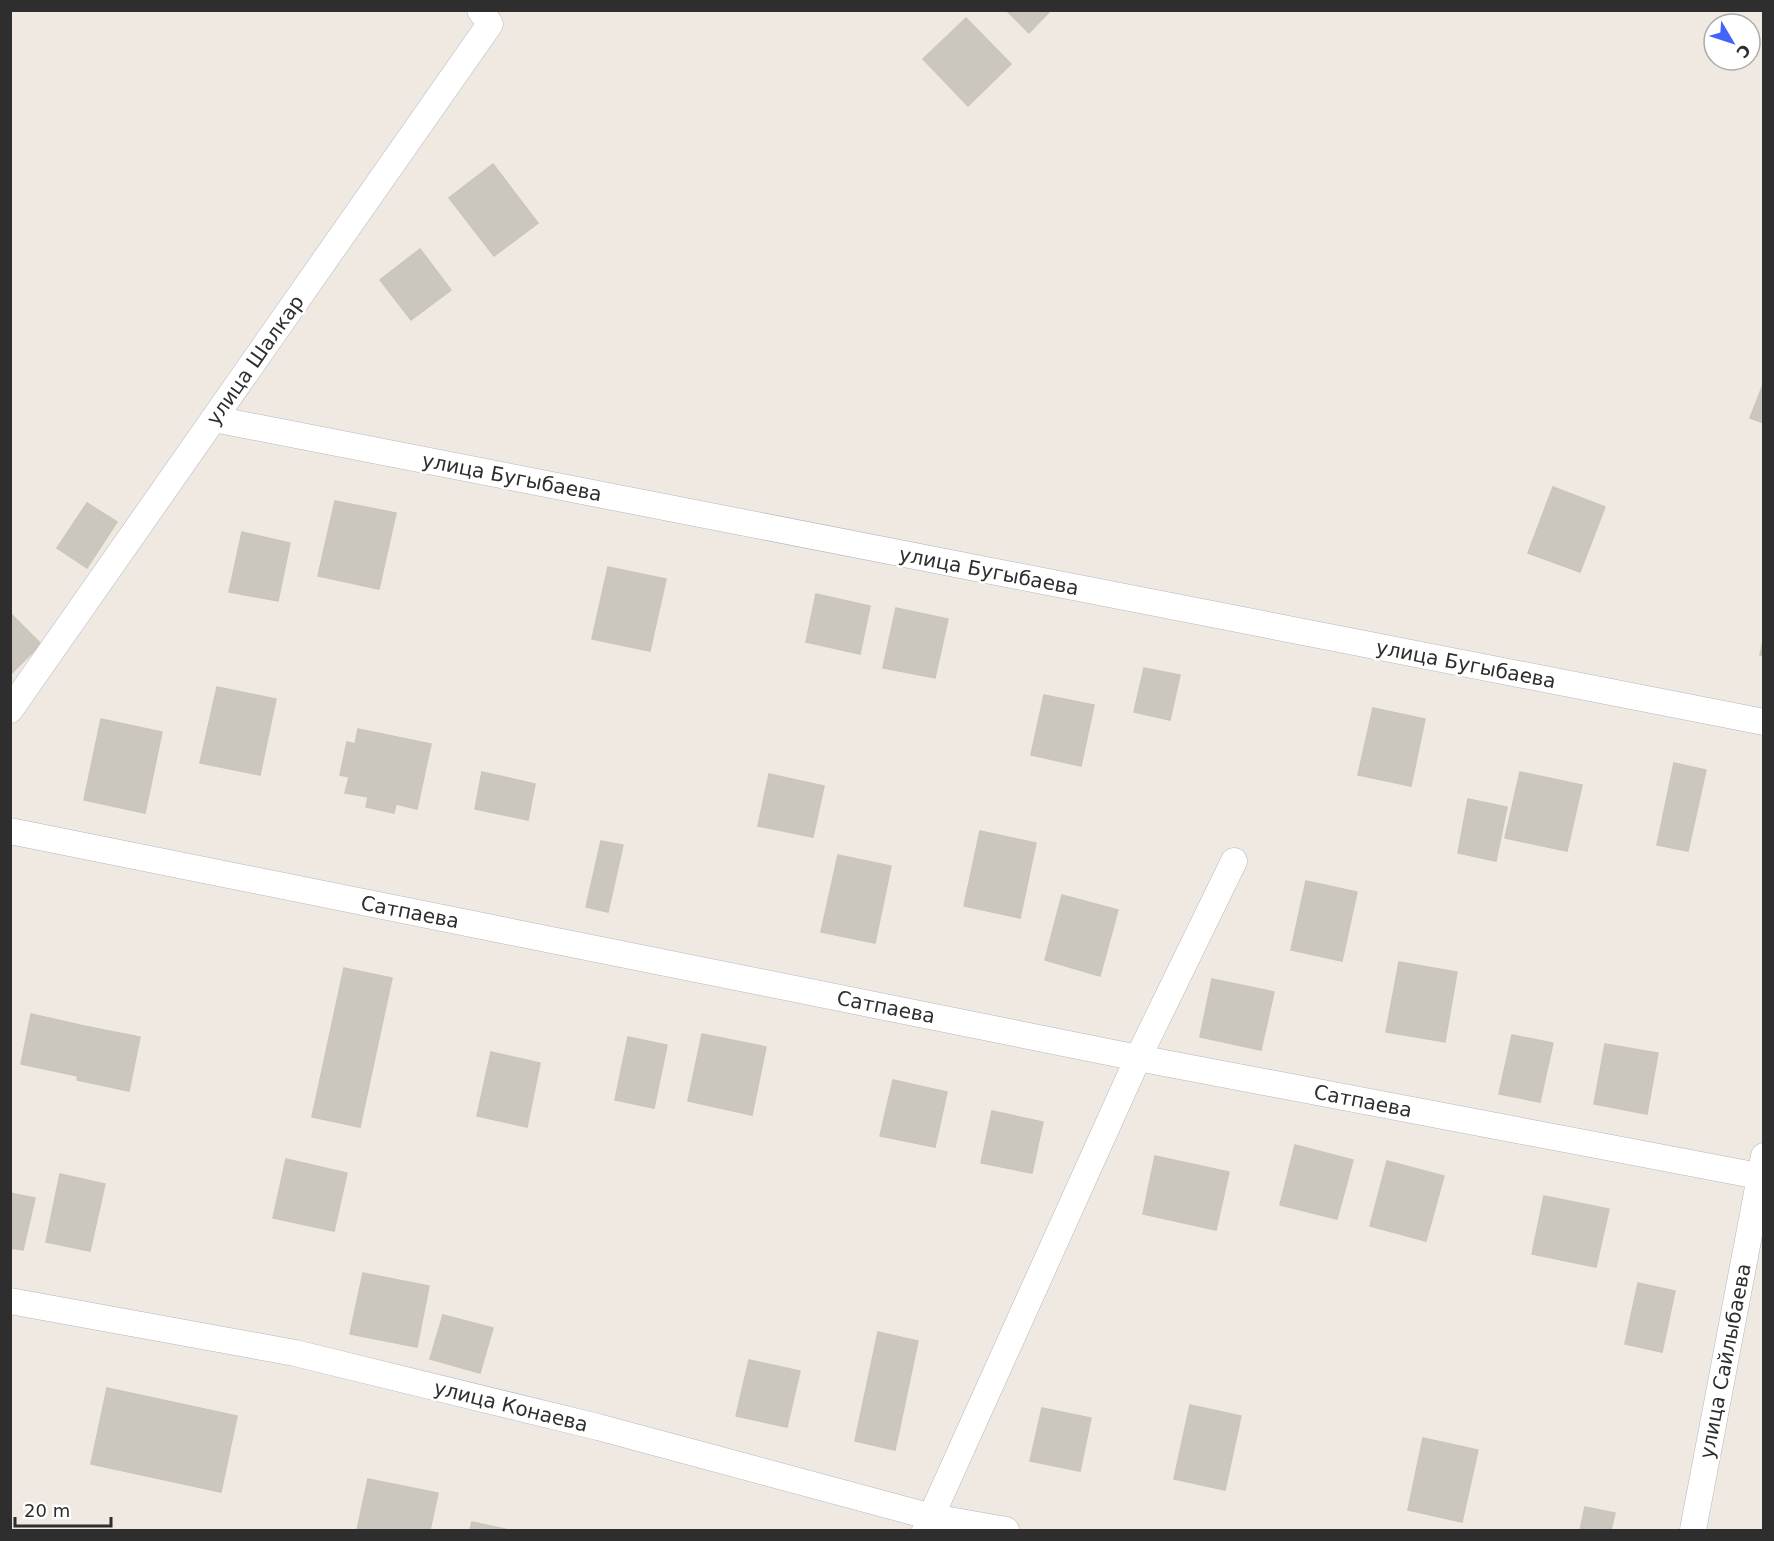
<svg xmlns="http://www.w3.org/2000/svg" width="1774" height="1541" font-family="'DejaVu Sans',sans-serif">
  <rect width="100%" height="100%" fill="#efe9e1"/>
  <g fill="#cbc7bf" stroke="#cbc5ba" stroke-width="1.5">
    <polygon points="1006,10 1051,10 1029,33"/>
    <polygon points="966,18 1011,64 968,106 923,59"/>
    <polygon points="493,164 538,223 494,256 449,198"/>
    <polygon points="420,249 451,290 411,320 380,280"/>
    <polygon points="1764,382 1764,423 1750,418"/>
    <polygon points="1553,487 1605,507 1580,572 1528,553"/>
    <polygon points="335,501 396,513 379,589 318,576"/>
    <polygon points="87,503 117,522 87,568 57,548"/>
    <polygon points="242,532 290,543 278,601 229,592"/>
    <polygon points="608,567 666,579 650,651 592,639"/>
    <polygon points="816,594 870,606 860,654 806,642"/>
    <polygon points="896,608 948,619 935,678 883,668"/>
    <polygon points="10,613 41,644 10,675"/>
    <polygon points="1764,637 1764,655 1760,655"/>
    <polygon points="1144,668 1180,675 1170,720 1134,712"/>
    <polygon points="217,687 276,699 260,775 200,763"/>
    <polygon points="1044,695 1094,705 1081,766 1031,755"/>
    <polygon points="1373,708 1425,719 1411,786 1358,775"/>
    <polygon points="101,719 162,732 145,813 84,800"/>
    <polygon points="358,729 431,744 417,809 396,804 394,813 366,807 368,797 345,793 349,777 340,775 347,742 355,744"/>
    <polygon points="1674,763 1706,770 1688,851 1657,845"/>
    <polygon points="482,772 535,784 528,820 475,809"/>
    <polygon points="1520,772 1582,785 1567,851 1505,838"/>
    <polygon points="769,774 824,786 813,837 758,826"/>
    <polygon points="1468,799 1507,807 1496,861 1458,853"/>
    <polygon points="980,831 1036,843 1020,918 964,906"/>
    <polygon points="601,841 623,845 608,912 586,907"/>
    <polygon points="838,855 891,866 875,943 821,932"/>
    <polygon points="1306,881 1357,892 1342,961 1291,950"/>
    <polygon points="1062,895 1118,910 1100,976 1045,960"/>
    <polygon points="1399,962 1457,972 1445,1042 1386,1032"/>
    <polygon points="344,968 392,978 360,1127 312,1117"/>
    <polygon points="1212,979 1274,992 1261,1050 1200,1037"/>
    <polygon points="31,1014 89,1027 78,1076 21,1064"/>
    <polygon points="89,1027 140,1037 129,1091 77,1080"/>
    <polygon points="702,1034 766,1047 752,1115 688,1101"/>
    <polygon points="1512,1035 1553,1043 1540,1102 1499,1094"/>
    <polygon points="628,1037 667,1045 654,1108 615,1100"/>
    <polygon points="1605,1044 1658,1053 1647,1114 1594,1104"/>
    <polygon points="491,1052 540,1063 527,1127 477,1116"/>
    <polygon points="893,1080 947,1092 935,1147 880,1136"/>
    <polygon points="992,1111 1043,1122 1032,1173 981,1163"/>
    <polygon points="1295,1145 1353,1160 1337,1219 1280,1205"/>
    <polygon points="1155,1156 1229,1172 1216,1230 1143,1214"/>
    <polygon points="286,1159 347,1173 334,1231 273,1218"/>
    <polygon points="1387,1161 1444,1176 1426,1241 1370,1226"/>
    <polygon points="60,1174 105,1184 90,1251 46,1242"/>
    <polygon points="10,1193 35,1198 23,1250 10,1248"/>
    <polygon points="1544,1196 1609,1209 1596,1267 1532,1254"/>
    <polygon points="363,1273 429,1286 417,1347 350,1334"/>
    <polygon points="1638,1283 1675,1291 1662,1352 1625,1344"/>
    <polygon points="443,1315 493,1328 480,1373 430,1359"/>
    <polygon points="878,1332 918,1341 895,1450 855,1441"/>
    <polygon points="749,1360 800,1371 787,1427 736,1416"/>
    <polygon points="107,1388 237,1416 221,1492 91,1464"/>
    <polygon points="1190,1405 1241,1416 1225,1490 1174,1479"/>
    <polygon points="1042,1408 1091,1418 1080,1471 1030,1461"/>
    <polygon points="1423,1438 1478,1450 1462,1522 1408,1510"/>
    <polygon points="368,1479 438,1493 430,1530 357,1530"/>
    <polygon points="1585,1507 1615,1513 1611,1530 1580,1530"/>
    <polygon points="472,1522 509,1530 470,1530"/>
  </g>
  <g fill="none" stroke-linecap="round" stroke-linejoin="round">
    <defs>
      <g id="minor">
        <polyline points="214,419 1764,722"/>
        <polyline points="10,710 490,24 480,10"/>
        <polyline points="10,831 1138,1058 1764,1177"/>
        <polyline points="10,1301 295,1353 598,1427 932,1517 1006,1530"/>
        <polyline points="925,1530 1138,1058 1234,861"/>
        <polyline points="1693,1530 1764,1156"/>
      </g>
    </defs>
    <use href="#minor" stroke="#b4b7c1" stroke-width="27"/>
    <use href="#minor" stroke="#fff" stroke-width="26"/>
  </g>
  <g text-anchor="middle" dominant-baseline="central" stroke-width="5" stroke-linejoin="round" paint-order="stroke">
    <g font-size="20" fill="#2e2e2e" stroke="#fff">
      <text transform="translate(255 360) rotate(-55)">улица Шалкар</text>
      <text transform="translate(512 477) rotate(11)">улица Бугыбаева</text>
      <text transform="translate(989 571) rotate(11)">улица Бугыбаева</text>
      <text transform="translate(1466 664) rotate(11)">улица Бугыбаева</text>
      <text transform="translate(410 912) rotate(11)">Сатпаева</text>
      <text transform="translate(886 1007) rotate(11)">Сатпаева</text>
      <text transform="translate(1363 1101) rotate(11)">Сатпаева</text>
      <text transform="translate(1725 1361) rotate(-79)">улица Сайлыбаева</text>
      <text transform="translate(511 1406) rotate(14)">улица Конаева</text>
    </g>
  </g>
  <rect width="1774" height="1541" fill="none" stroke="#2e2e2e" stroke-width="24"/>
  <g transform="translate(1732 42) rotate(129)"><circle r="28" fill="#ffffff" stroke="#ababab" stroke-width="1.5"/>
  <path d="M0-4.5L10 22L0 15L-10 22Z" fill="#4264fb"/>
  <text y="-9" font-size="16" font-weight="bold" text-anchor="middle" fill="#2e2e2e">С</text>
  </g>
  <path d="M15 1517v9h96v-9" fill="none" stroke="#2e2e2e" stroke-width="3"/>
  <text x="24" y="1517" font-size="18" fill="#2e2e2e" stroke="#ffffff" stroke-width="4.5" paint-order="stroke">20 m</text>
</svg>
